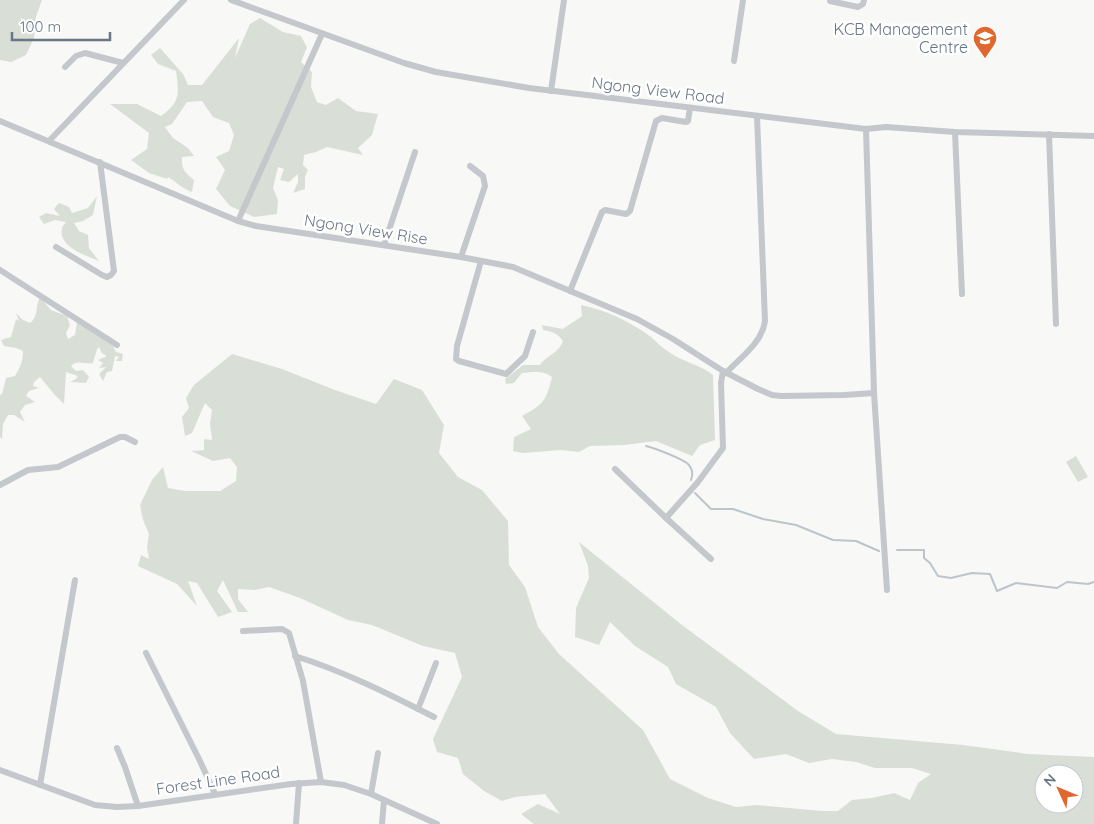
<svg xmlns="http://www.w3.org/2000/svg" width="1094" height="824" font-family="Quicksand,sans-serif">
  <rect width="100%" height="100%" fill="#f8f8f6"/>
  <g fill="#d9dfd7" fill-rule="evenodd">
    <polygon points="0,0 42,0 36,17 34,38 26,55 11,62 0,60"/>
    <path d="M260,18L283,32L301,36L307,47L301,62L312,72L311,87L317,102L326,105L338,98L356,111L378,114L372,135L358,148L363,155L327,147L316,152L304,155L303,165L308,170L305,177V189L293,193L298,182V174L289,182L280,180L284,169L278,167L273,188L278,200L277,214L254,217L230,206L216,189L225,170L216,157L229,151L234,135L229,123L213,117L202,101L187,102L172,124L165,127L173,138L188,148L194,156L182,157C181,169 185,173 194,180L192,192C182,189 177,182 168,177L167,179L149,173L131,160L147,149L149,133L110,104H137L161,116C181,102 179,93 176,71L158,64L151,55L160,48L183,74L188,85H202L239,38L235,58L250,24Z"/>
    <path d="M97,196L93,215L83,221L74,223L79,231L88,235L89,248L99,261C87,256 58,247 62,229C62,226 65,224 66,222L55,220L44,224L39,217L46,213L60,216L54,209L59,203L69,207L72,213L88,208Z"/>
    <path d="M40,297L51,310L67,316L70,325L66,333L68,339L75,335L77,322L113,346L116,352L123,354L122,361H116L119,357L115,356L112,371L107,372L103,381L99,374L106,367L99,368L103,363L98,360L107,356L102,353L99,347L97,349L93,363C84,365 78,359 71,366L76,371L83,370L89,377L86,383L70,382L76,379L78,376L66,372L64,404L55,395L40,377L34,382L33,386L39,388L29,391L26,396L35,402L25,405L20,412L25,422L14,415H8L3,424L2,439L0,437V395L2,394L6,378L15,376C20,368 23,361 23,351L16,348L4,346L1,340L11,337L16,319L19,321L16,313L23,320L30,323C39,316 35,306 40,297Z"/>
    <path d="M581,305C606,310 631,322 651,337C657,342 662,348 669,352C682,362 700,364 713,375L715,440L700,445L692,456L656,441L624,445L590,446L579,452L561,450L523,453L513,451L514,437L531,429L522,416C544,404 546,401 552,377C543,370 533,372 522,373L514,383L506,384L505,379L523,365H540C547,355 559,353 563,341C557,333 553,332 543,330L542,325L563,329L582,316Z"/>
    <path d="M232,354L282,369L335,390L376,404L394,379L422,390L444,425L439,453L458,477L482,490L508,521L509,565L525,587L538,627L559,654L643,730L670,779L708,798L736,807L756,805L822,811H838L852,800L872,798L894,793L910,800L918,783L931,774L912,768H875L856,762L832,759L809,763L786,754L754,759L730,733L716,707L676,684L668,667L635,646L610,622L599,645L575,637L576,608L589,578L588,566L579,542L682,625L798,711L836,734L963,745L1028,754L1094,757V824H534L521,814L538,804L560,814L545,794L515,797L502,801L484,791L463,774L458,758L437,752L433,739L462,677L455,653L423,646L372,625L348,620L300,598L269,587L255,590L238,589V599L248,612H238L223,580L217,591L232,612L218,617L197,583L188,581L197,606L177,584L138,566L141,555L149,559L147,547L149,534L143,520L140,505L152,480L163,467L168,488L185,491H220L236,481L237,467L230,458L213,461L191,451L204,450V439L212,440L210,424L212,410L205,403L192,433L185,436L182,417L189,408L186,398L194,385ZM1044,774H1074V804H1044Z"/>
    <polygon points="1076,456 1088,477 1078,482 1066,462"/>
  </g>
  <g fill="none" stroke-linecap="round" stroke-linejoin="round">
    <g stroke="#bcc5cb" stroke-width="2">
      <path d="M646,446C654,448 684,459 689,465C693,470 693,475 691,480"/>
      <polyline points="695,493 711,509 733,509 763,519 796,525 833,540 856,541 879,551"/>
      <polyline points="897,550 924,550 924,558 930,563 938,576 951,578 972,573 990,574 997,591 1016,583 1057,588 1067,582 1088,584 1094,582"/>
    </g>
    <g stroke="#c4c7cb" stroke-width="6">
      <polyline points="231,0 404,63 436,72 529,88 866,129 886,127 955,132 1094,136"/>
      <polyline points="830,1 858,7 863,4 864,0"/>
      <polyline points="734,61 743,0"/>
      <polyline points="65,67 76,56 85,53 123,63"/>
      <polyline points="551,91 564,0"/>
      <polyline points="0,121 238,221 256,226 461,257 513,267 637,319 673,339 723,371 758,389 772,395 781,396 844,395 874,393 866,129"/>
      <polyline points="955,132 962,294"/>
      <polyline points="1049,134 1056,324"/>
      <polyline points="49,141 184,0"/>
      <polyline points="238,221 322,34"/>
      <polyline points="384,245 415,152"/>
      <polyline points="56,247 102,275 107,277 111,275 114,271 100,162"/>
      <polyline points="461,257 485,186 483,176 470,166"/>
      <polyline points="481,261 457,346 456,359 459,361 506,374 525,356 533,332"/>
      <polyline points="0,270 117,345"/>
      <polyline points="570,291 602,212 605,210 626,214 630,211 656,121 662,118 686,122 688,121 690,108"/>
      <path d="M726,373C741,357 762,343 765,321L757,116"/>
      <polyline points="874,393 887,590"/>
      <polyline points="615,469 666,518 698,482 723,448 721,383 723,371"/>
      <polyline points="0,485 28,470 58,467 120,437 125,437 135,442"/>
      <polyline points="666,518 711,559"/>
      <polyline points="243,631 282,629 289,633 303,681 321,782"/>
      <polyline points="146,653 200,761 215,794"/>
      <path d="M295,656C343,671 389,694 434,717"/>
      <polyline points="418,709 436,663"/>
      <polyline points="117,748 125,767 138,806"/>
      <polyline points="0,770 95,805 117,807 138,806 291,784 321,782 344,785 371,794 437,824"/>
      <polyline points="40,785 75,580"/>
      <polyline points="371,794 378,753"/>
      <polyline points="296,824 299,783"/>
      <polyline points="382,824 384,800"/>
    </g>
  </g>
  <defs>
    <symbol id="university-pin" viewBox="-11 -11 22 30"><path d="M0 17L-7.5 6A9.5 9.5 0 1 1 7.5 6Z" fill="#e0682e" stroke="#fff"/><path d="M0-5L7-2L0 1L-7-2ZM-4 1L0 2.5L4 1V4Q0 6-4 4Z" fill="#fff"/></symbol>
  </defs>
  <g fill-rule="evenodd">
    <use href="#university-pin" x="971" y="24" width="28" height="38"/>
  </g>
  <g text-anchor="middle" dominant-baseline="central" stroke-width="5" stroke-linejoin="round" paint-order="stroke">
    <g font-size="16" fill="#687686" stroke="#fff" text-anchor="end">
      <text x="968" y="29">KCB Management<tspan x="968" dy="18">Centre</tspan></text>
    </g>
    <g font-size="16" fill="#687686" stroke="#fff">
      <text transform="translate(658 90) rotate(7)">Ngong View Road</text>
      <text transform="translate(366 229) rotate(9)">Ngong View Rise</text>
      <text transform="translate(218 780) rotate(-8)">Forest Line Road</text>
    </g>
  </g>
  <g transform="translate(1059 789) rotate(314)"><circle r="24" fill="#ffffff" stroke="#c3c8cf"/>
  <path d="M0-4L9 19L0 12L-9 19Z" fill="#e0682e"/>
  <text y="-8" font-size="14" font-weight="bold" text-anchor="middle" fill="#687686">N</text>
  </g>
  <path d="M12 32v8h98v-8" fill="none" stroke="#687686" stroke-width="2.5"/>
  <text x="20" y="32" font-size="15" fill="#687686" stroke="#ffffff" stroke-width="4" paint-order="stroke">100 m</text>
</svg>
